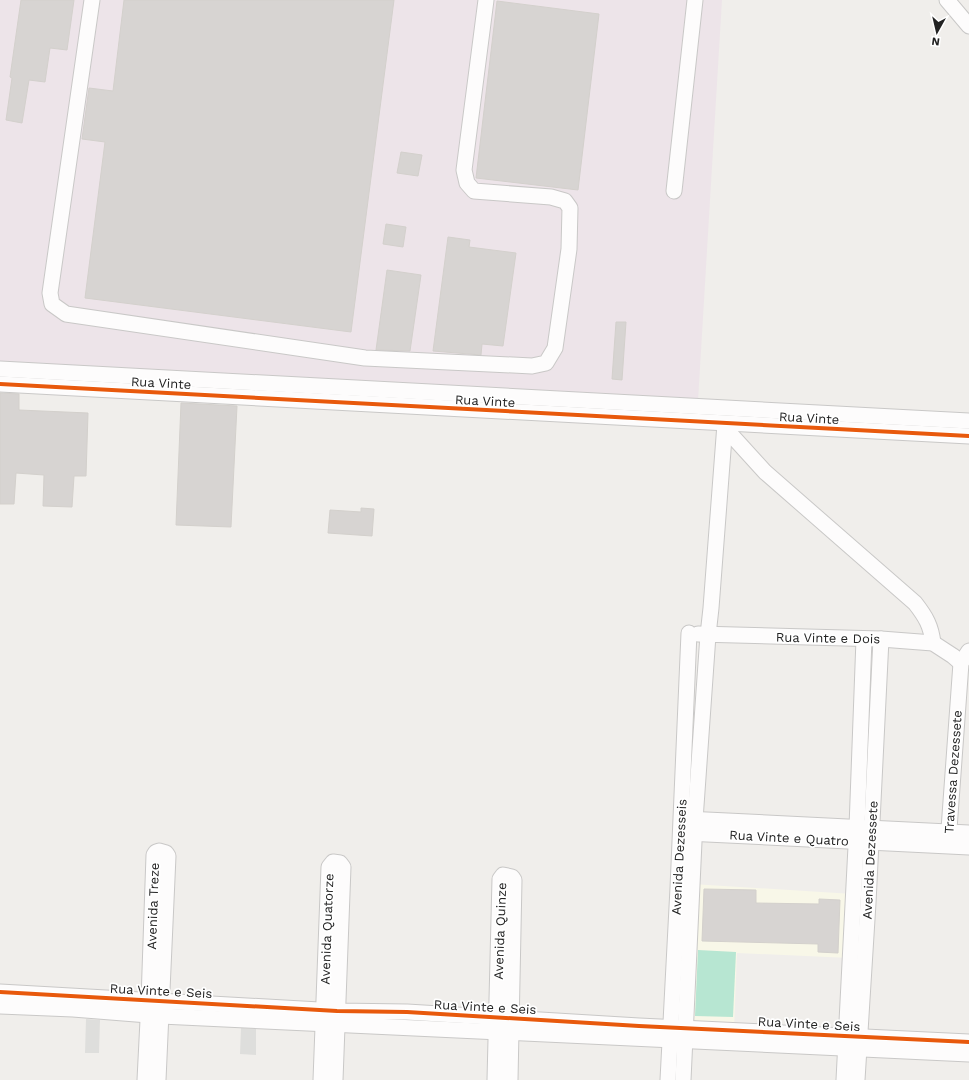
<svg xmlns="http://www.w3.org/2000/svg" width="969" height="1080" font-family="'Work Sans',sans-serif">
  <rect width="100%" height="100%" fill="#f0eeeb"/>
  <polygon fill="#ede4e9" points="0,0 722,0 698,401 0,366"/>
  <polygon fill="#f8f7e8" points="692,884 853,894 850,958 737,953 734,1030 685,1028"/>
  <g fill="#dededc">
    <polygon points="86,1019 100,1020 99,1053 85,1053"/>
    <polygon points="241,1028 256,1029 256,1055 240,1054"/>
  </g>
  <polygon fill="#b7e6d2" points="698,950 736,952 733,1017 695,1016"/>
  <g fill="#d7d4d2" stroke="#d3d0cc">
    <polygon points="21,0 74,0 67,50 50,48 45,82 29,80 22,123 6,120 12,78 10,77"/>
    <polygon points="124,0 394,0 351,332 85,298 105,142 82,139 89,88 113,91"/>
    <polygon points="497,1 599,14 578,190 476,178"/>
    <polygon points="401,152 422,155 418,176 397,173"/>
    <polygon points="386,224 406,227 403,247 383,244"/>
    <polygon points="448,237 470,240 469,247 516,253 503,346 482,344 481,355 433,351"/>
    <polygon points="387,270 421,275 410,351 376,350"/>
    <polygon points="616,322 626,322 622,380 612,379"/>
    <polygon points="0,393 19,394 19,410 88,413 86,476 74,476 72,507 43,506 44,475 16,473 14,504 0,504"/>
    <polygon points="181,403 237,406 231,527 176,525"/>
    <polygon points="361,508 374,509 372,536 328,533 330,510 361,512"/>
    <polygon points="704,889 756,890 756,903 819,904 819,899 840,900 838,953 818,952 818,944 702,941"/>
  </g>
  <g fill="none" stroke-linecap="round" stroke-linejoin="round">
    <defs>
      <g id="minor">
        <polyline points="92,0 50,293 52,304 66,314 365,358 532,366 546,363 555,348 569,249 570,208 565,201 551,197 474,191 467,183 464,170 486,0"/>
        <polyline points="947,0 969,26"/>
        <polyline points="674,191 695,0"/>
        <polyline points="0,369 969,421"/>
        <polyline points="0,384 969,436"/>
        <path d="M725,428L765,472L915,603C926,617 931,626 933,643"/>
        <polyline points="698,634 881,639 933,643 953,656 961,663"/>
        <polyline points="686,819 969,833"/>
        <polyline points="686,833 969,847"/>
        <polyline points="948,843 961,663 969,651"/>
        <polyline points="0,992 337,1011 407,1012 639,1026 969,1042"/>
        <polyline points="0,1006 73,1009 161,1016 969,1054"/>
        <polyline points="145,1080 149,1000 154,855 156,852 159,851 166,853 168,856 158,1080"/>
        <polyline points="321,1080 329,867 333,862 340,863 343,867 335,1080"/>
        <polyline points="495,1080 500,879 503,875 512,877 514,880 510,1080"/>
        <polyline points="668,1080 678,888 689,633"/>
        <polyline points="683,1080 695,820 708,635 711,608 725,424"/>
        <polyline points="844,1080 857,827 864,639"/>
        <polyline points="857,1080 868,903 881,639"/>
      </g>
    </defs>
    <use href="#minor" stroke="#c9c8c7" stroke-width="17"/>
    <use href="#minor" stroke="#fdfcfc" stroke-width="15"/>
    <defs>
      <g id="cycleway">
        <polyline points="0,384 969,436"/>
        <polyline points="0,992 337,1011 407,1012 639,1026 969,1042"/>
      </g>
    </defs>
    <use href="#cycleway" stroke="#fff" stroke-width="6"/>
    <use href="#cycleway" stroke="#e8590c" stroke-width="4"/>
  </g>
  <g text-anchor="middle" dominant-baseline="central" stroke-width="3.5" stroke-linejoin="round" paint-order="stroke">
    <g font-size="13" fill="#222" stroke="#fff">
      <text transform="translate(161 383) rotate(3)">Rua Vinte</text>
      <text transform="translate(485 401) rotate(3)">Rua Vinte</text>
      <text transform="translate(809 418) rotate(3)">Rua Vinte</text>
      <text transform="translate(828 638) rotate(1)">Rua Vinte e Dois</text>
      <text transform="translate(953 772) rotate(-86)">Travessa Dezessete</text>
      <text transform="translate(789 838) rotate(3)">Rua Vinte e Quatro</text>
      <text transform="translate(679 857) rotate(-87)">Avenida Dezesseis</text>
      <text transform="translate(870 860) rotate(-87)">Avenida Dezessete</text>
      <text transform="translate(153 906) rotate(-88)">Avenida Treze</text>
      <text transform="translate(327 929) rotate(-88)">Avenida Quatorze</text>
      <text transform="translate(500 931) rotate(-88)">Avenida Quinze</text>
      <text transform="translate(161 991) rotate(3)">Rua Vinte e Seis</text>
      <text transform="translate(485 1007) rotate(3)">Rua Vinte e Seis</text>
      <text transform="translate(809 1024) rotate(3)">Rua Vinte e Seis</text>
    </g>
  </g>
  <g transform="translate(937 32) rotate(188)" stroke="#ffffff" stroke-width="3" paint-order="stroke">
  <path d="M0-3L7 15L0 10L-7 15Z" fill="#222222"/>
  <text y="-6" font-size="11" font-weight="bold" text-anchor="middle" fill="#222222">N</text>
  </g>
</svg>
